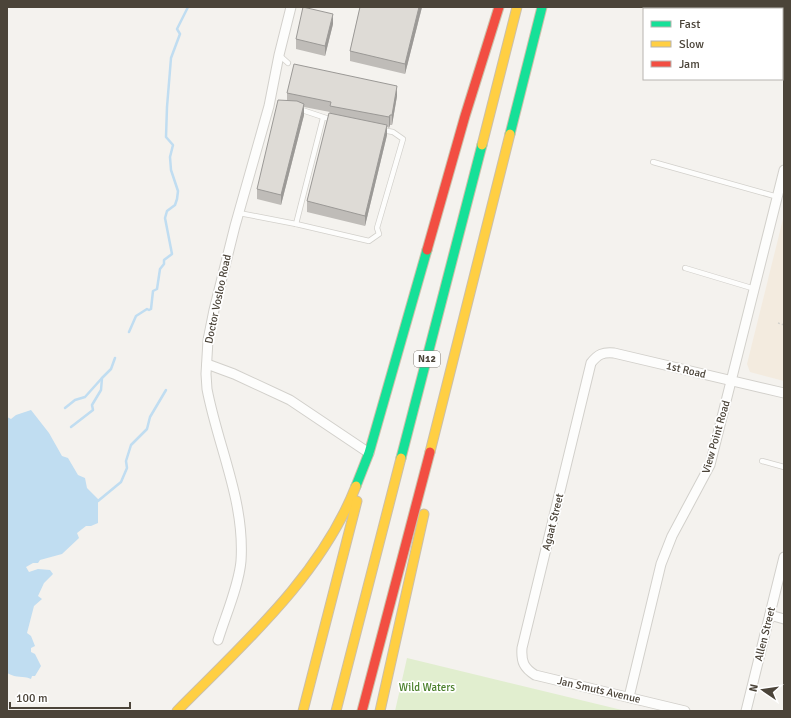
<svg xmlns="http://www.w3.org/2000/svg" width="791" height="718" font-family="Signika,sans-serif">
  <rect width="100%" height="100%" fill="#f4f2ee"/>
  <polygon fill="#f3ebdf" points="784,215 784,381 750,372 747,364"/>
  <polygon fill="#e1eecf" points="407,658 626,711 395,711"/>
  <path fill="#c0ddf1" d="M31,410L49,433L62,456L68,458L78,475L85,478L87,488L98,499V523L91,526H86L77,533L79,538L62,554L40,560L38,563H33L26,567L29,572L38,569L50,570L53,574L44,583L38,596L42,599L34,606L27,633L31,636L35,646L31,648V652L35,654L41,666L35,676H32L31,679C22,675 18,679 7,673V417L11,419L16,415Z"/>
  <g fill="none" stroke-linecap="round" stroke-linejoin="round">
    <g stroke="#c0ddf1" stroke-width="2.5">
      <polyline points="129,332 136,316 147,309 149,310 151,309 153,291 157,289 160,269 164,264 164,260 172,254 165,218 167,211 175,205 177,199 178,191 171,170 170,157 173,145 166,137 167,107 171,58 180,34 177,29 188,7"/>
      <polyline points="65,408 75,400 85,397 102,378"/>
      <polyline points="71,427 93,410 92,405 101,390 102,378 111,369 115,358"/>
      <polyline points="98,501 121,482 127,468 126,461 131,445 147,429 150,417 166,390"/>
    </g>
    <defs>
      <g id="lane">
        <polyline points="711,9 711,7"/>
        <polyline points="279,55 288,63"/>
        <polyline points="299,109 332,120"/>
        <polyline points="653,162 778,197"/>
        <polyline points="239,213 296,224 369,241 379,234 377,228 403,139 393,132 382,130"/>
        <polyline points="296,224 323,118"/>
        <polyline points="685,268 755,289"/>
        <polyline points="762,461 784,467"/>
      </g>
      <g id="street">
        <polyline points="207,364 234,374 290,400 369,453"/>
        <polyline points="770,615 784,619"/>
        <path d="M218,640C225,617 239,585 241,561C245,501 218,447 207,389L206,374L208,340L214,310L235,226L269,106L279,55L291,7"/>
        <polyline points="629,697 661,564 672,536 710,465 784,170"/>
        <path d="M685,711L535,675C524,668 521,662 522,648L591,363C598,354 603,352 614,353L784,393"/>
        <polyline points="746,711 784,557"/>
      </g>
      <g id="fast">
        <polyline points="510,134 542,7"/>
        <polyline points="401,458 482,145"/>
        <polyline points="356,486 369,453 427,250"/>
      </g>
      <g id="slow">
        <polyline points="482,145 517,7"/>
        <polyline points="430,452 510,134"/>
        <path d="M177,711C243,644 321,576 356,486"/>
        <polyline points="303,711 357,501"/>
        <polyline points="336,711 401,458"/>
        <polyline points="380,711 424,514"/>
      </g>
      <g id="jam">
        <polyline points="427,250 465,116 499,7"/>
        <polyline points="362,711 430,452"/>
      </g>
    </defs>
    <use href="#lane" stroke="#d2d0cb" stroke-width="6"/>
    <use href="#street" stroke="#d2d0cb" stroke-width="11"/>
    <use href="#fast" stroke="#ccbfa9" stroke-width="11"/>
    <use href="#slow" stroke="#ccbfa9" stroke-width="11"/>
    <use href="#jam" stroke="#ccbfa9" stroke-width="11"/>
    <polyline stroke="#d3d2cc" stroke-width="1.5" stroke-dasharray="2 2" stroke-linecap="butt" points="778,323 784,325"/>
    <use href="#lane" stroke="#fdfdfc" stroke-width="4.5"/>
    <use href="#street" stroke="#fdfdfc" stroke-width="9"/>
    <use href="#fast" stroke="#16e098" stroke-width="9"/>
    <use href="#slow" stroke="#ffcf43" stroke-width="9"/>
    <use href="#jam" stroke="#f24e42" stroke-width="9"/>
  </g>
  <g fill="#bfbcb8">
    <polygon points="360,7 422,7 405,74 350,61 350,51"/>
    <polygon points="333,24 325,56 296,49 296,39"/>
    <polygon points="287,93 397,96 392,125 390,125 389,128 387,127 387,135 365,226 307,212 307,201 330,112 304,107 304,115 281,205 257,199 257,189 287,101"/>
  </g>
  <g fill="#9b9996">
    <polygon points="419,7 422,7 405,74 405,64"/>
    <polygon points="333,14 333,24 325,56 325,46"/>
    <polygon points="397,86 397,96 392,125 392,115"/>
    <polygon points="304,104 304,115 281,205 281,195"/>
    <polygon points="390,115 390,125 389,128 389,117"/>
    <polygon points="387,125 387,135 365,226 365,216"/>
  </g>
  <g fill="#dedbd6" stroke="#9b9996">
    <polygon points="303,7 333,14 325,46 296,39"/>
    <polygon points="360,7 419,7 405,64 350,51"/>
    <polygon points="294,64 397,86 392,115 390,115 389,117 330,106 331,102 287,93"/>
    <polygon points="278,100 297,101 304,104 281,195 257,189"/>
    <polygon points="329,113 387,125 365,216 307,201"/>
  </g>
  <g text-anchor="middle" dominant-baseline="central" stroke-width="3.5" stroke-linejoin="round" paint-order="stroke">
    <rect fill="#fff" stroke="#817c74" stroke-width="1" x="414" y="351" width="26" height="16" rx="3"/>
    <g font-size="10" font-weight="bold" fill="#4b4439">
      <text x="427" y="359">N12</text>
    </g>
    <g font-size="11" fill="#4b4439" stroke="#fff">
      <text transform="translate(218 299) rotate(-78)">Doctor Vosloo Road</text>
      <text transform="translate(686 370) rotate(13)">1st Road</text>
      <text transform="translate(716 437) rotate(-74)">View Point Road</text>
      <text transform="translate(553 522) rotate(-76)">Agaat Street</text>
      <text transform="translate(765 634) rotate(-76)">Allen Street</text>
      <text transform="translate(599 690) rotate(13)">Jan Smuts Avenue</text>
    </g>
    <g font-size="11" fill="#4a7f2a" stroke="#fff">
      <text x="427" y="687">Wild Waters</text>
    </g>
  </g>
  <rect width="791" height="718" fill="none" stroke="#4b4439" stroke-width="16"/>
  <rect x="643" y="8" width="140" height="72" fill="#ffffff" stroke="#b7b4b0"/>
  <rect x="651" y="21" width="20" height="6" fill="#16e098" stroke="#b7b4b0"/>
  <text x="679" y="28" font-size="12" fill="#4b4439">Fast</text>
  <rect x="651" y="41" width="20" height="6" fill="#ffcf43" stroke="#b7b4b0"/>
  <text x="679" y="48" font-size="12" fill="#4b4439">Slow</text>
  <rect x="651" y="61" width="20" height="6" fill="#f24e42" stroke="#b7b4b0"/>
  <text x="679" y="68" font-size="12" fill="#4b4439">Jam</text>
  <g transform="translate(763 690) rotate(283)" stroke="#ffffff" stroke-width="3" paint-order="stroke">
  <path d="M0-3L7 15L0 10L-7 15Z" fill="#4b4439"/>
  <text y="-6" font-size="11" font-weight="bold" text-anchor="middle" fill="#4b4439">N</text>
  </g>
  <path d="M10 702v6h120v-6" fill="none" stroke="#4b4439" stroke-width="2"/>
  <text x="16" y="702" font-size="12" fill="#4b4439" stroke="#ffffff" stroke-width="3" paint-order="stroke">100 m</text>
</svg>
